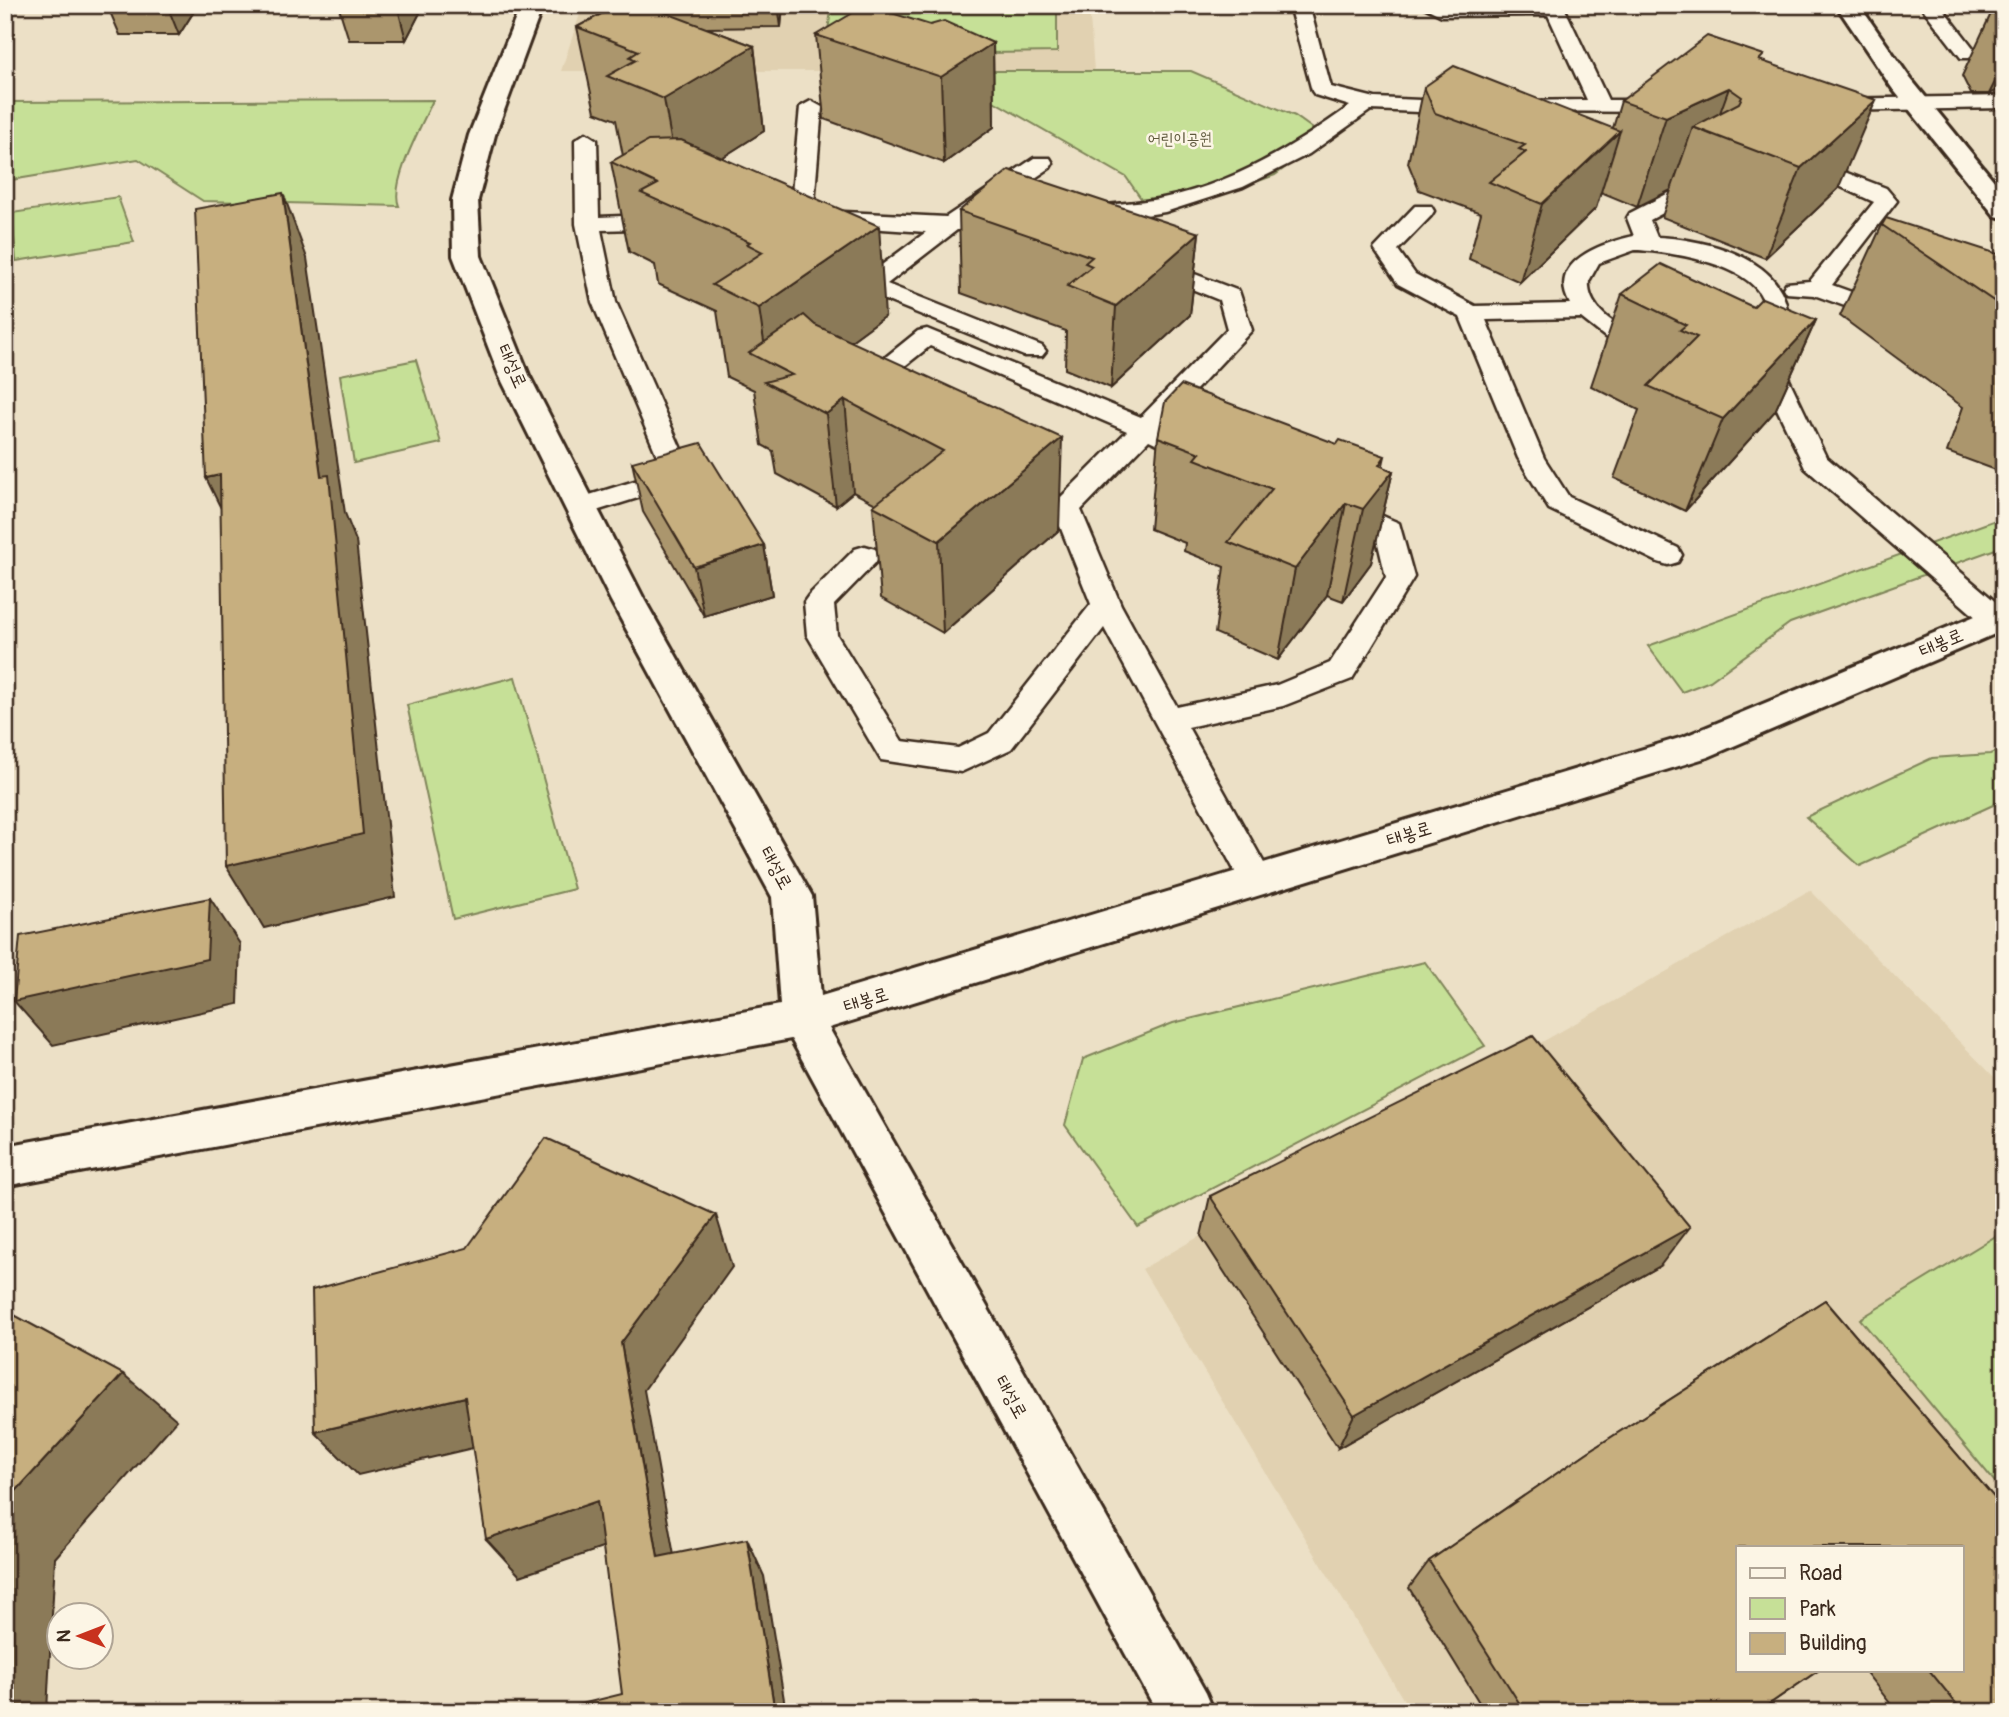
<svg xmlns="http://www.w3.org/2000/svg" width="2009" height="1717" font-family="Pangolin,'Poor Story',sans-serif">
  <rect width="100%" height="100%" fill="#ece0c6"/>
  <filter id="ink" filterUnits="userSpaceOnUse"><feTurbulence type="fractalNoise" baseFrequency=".0143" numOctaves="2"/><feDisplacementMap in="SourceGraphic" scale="14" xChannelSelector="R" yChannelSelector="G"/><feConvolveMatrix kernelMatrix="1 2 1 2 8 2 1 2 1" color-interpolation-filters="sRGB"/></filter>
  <g filter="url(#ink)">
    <g fill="#e1d1b1" fill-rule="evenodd">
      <polygon points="583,5 1089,5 1094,71 561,71"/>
      <path d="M1810,890L2004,1087V1712H1411L1142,1269ZM1738,1547H1962V1670H1738Z"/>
    </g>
    <g fill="#c6e097" stroke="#80855a" stroke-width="2">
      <polygon points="832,5 1057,5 1057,52 824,55"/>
      <polygon points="984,71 1191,71 1295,116 1316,131 1306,152 1275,175 1186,207 1147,207 1126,177 983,95"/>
      <path d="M433,100C423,123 389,183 399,206L203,201L138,159L5,181V102Z"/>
      <polygon points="118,197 134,242 16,261 12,213"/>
      <polygon points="416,360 441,443 354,463 340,375"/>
      <polygon points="2004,517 2004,546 1790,623 1710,681 1682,692 1648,646"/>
      <polygon points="515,677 574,889 453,919 407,705"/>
      <polygon points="2004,748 2004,800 1860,866 1806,817 1932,758 1990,754"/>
      <polygon points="1425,962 1485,1046 1138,1227 1065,1125 1083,1059 1173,1023"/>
      <polygon points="2004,1231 2004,1493 1860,1319"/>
    </g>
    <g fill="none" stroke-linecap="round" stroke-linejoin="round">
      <defs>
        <g id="service">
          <path d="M1289,5H1309L1331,87L1375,98L1466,102L1477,108L1466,114L1371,110L1309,154L1243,187L1165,212L1127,218L1078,220L1075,215L1078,210C1105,203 1135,204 1163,198C1232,184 1293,147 1350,106L1315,95L1312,91Z"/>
          <polygon points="1420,5 1563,5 1608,100 1665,100 1676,106 1665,112 1506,111 1502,107 1506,103 1513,101 1587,100 1548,15 1442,16"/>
          <polygon points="1920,5 1940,5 1978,54 1975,58 1961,58"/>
          <polygon points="2004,96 2004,108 1831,111 1820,105 1831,99"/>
          <polygon points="811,101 822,107 813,217 824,211 946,217 1034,158 1050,158 1053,163 1050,168 980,215 1013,215 1016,220 1013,225 957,230 887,284 1042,346 1046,351 1042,356 1024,356 833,279 829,274 833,269 841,267 867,276 926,232 824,225 813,219 808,242 792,242 788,237 800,107"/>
          <polygon points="586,133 597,140 599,217 669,214 677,216 681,221 677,226 669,228 601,230 616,302 693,476 689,482 580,516 570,513 566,507 570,501 664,472 592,302 576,224 575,140"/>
          <polygon points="1834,168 1886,188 1897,201 1832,285 1899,309 1902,314 1899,319 1881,319 1814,295 1786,293 1783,288 1786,283 1810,281 1874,202 1826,180 1823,175"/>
          <path d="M1696,179L1707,186L1704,191L1650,220L1657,237C1701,239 1778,255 1787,309C1789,324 1779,337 1768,346L1776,352L1826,457L2004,609V627L1996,629L1986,626L1805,468L1751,354L1717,363H1679L1614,344L1581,318L1486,320L1544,458L1569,497L1678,548L1682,555L1678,562L1668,565L1658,562L1549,509L1518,458L1460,317L1398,284L1374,249L1415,206H1431L1434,211L1431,216L1398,250L1415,274L1475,306L1570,304C1546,261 1603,243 1634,236L1627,218L1630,213ZM1635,250C1669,251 1786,267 1761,325C1742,367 1649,344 1621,327C1604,317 1587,302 1589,281L1599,263Z"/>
          <path d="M1153,258L1239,291L1252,330L1162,426L1210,446L1214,452L1210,458C1190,463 1167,448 1149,440L1081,510L1121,605L1177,707L1277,685L1330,663L1386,577L1376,535L1328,515L1324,509L1328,503C1350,497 1378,515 1399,523L1414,577L1352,679L1283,706L1188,727L1274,881L1269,890L1257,894L1245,890L1104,628L1011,749L961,772L881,760L807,635L804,602L809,595L855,549L865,546L875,549L879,556L875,563L834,605L837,635L902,741L958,748L989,733L1091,604L1056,516C1038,515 1014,516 1003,498L1007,492L1017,489L1036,496L1060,498L1127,431L930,346L868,395H850L846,389L918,331L927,329L1141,417L1227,329L1219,300L1145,270L1141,265L1145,260Z"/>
        </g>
        <polygon id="minor" points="1836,5 1859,5 1910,78 2004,193 2004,218 1995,216 1892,88"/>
        <polygon id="tertiary" points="521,5 543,5 495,135 478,200 481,256 529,375 645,601 812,896 821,996 1683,737 2004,604 2004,630 1708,757 829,1028 1206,1693 1214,1712 1157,1712 791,1039 5,1186 5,1146 780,1005 772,897 611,601 499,375 453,256 452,200 469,135"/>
      </defs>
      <use href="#service" stroke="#3b2a1e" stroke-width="5"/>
      <use href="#minor" stroke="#3b2a1e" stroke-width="6"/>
      <use href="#tertiary" stroke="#3b2a1e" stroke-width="6"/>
      <use href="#service" fill="#fcf5e5" fill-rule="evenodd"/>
      <use href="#minor" fill="#fcf5e5" fill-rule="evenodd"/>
      <use href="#tertiary" fill="#fcf5e5" fill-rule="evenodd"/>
    </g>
    <g fill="#ab966d" stroke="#3b2a1e" stroke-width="2">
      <polygon points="107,5 198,5 179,35 120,35"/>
      <polygon points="338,5 424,5 406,40 349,40"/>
      <polygon points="618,5 783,5 781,27 706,28 754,46 764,131 721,158 885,316 851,341 1059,530 943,633 881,598 873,506 876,504 853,492 836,506 777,474 773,451 762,445 754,390 727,377 717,311 658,284 655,265 629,252 611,162 623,156 616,120 595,112 577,27"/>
      <polygon points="1995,5 2004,5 2004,87 1989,94 1971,94 1962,76"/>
      <polygon points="816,35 993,43 994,127 944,163 824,119"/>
      <polygon points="1762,61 1838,189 1765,258 1662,217 1671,190 1637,207 1601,192 1596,208 1520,282 1469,259 1481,213 1419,190 1408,163 1424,87 1613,128 1621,101"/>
      <polygon points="959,211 1199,233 1190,315 1111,388 1065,369 1066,331 961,293"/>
      <polygon points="1882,225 2004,256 2004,473 1947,452 1963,407 1840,316"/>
      <polygon points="1622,294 1753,307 1816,320 1775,411 1685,511 1614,478 1639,410 1591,386"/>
      <polygon points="1158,437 1383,467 1393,471 1371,563 1343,601 1327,595 1278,660 1215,633 1224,567 1184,551 1185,543 1150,529"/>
      <polygon points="632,462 764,545 772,595 704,616 643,512"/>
      <polygon points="1210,1196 1660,1266 1338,1448 1201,1236"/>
      <polygon points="1825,1300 2004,1509 2004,1712 1897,1712 1864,1670 1962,1670 1962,1547 1738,1547 1738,1670 1819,1670 1765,1707 1768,1712 1485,1712 1409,1588 1429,1561 1588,1452"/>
    </g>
    <g fill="#8b7a59" stroke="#3b2a1e" stroke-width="2">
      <polygon points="167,5 198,5 179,35"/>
      <polygon points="397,5 424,5 406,40"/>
      <polygon points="778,5 783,5 781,27"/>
      <polygon points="993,43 994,127 944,163 941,77"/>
      <polygon points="754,46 764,131 679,185 664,99"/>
      <polygon points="2004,64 2004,87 1989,94"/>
      <polygon points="1729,88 1712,135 1693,127 1671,190 1637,207 1666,117"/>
      <polygon points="1876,100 1838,189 1765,258 1801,168"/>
      <polygon points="1620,131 1596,208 1520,282 1542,204"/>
      <polygon points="283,193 307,258 345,513 356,541 395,897 264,928 226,866 321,476"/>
      <polygon points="879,226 885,316 793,384 792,375 767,362 759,308"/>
      <polygon points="1199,233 1190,315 1111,388 1116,306"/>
      <polygon points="1816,320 1775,411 1685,511 1723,419"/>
      <polygon points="845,400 853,492 836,506 826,414"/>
      <polygon points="1062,438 1059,530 943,633 939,541"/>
      <polygon points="1385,456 1377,491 1393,471 1371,563 1343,601 1363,509 1379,465"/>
      <polygon points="220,475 239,545 206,478"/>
      <polygon points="1346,503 1327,595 1278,660 1295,569"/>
      <polygon points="764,545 772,595 704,616 694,567"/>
      <polygon points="210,898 240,944 238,1004 53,1045 14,1001"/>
      <polygon points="716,1215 732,1267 644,1390 681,1594 658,1557 621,1343"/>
      <polygon points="1690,1227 1660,1266 1338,1448 1354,1415"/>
      <polygon points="123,1374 177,1420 55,1558 47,1711 5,1712 5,1503"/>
      <polygon points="465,1397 498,1442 358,1475 315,1432"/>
      <polygon points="597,1501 623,1541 520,1576 486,1539"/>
      <polygon points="747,1539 764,1576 786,1712 775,1712"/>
    </g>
    <g fill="#c7af7f" stroke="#3b2a1e" stroke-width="2">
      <polygon points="618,5 645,5 754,46 664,99 607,76 636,60 630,57 639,51 577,27"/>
      <polygon points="866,5 930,25 944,21 993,43 941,77 816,35"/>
      <polygon points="1707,36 1764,55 1759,60 1876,100 1801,168 1693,127 1739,103 1742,97 1729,88 1666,117 1621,101"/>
      <polygon points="1454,66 1620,131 1542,204 1489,182 1526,152 1519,149 1525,145 1435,113 1424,87"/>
      <polygon points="681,140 879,226 759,308 712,285 763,252 747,244 750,242 641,193 658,184 611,162 648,141"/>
      <polygon points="1009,170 1199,233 1116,306 1067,286 1092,266 1085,263 1092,257 959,211"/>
      <polygon points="283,193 321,476 329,475 363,834 226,866 220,475 206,478 195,209"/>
      <polygon points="1886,218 2004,256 2004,308 1882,225"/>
      <polygon points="1661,264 1753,307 1762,298 1816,320 1723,419 1648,386 1697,337 1680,330 1686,325 1622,294"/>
      <polygon points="804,315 815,325 1062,438 939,541 873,506 943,451 845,400 826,414 764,382 792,375 749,353"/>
      <polygon points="2004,346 2004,362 1999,360"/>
      <polygon points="1181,385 1337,444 1340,440 1385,456 1379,465 1393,471 1363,509 1346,503 1295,569 1228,542 1272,489 1195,459 1200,453 1158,437 1165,402"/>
      <polygon points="701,443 764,545 694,567 632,462"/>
      <polygon points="210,898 207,959 14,1001 20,936"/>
      <polygon points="1533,1036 1690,1227 1354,1415 1210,1196"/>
      <polygon points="546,1138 716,1215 621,1343 658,1557 747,1539 775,1712 569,1712 569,1707 622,1694 597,1501 486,1539 465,1397 315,1432 312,1290 467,1248"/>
      <polygon points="1825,1300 2004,1509 2004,1712 1963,1712 1929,1670 1962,1670 1962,1547 1738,1547 1738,1670 1819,1670 1765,1707 1768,1712 1525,1712 1429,1561 1588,1452"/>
      <polygon points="5,1310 123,1374 5,1503"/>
    </g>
  </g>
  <g text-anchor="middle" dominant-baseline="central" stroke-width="5" stroke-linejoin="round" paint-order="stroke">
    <g font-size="16" fill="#5e583c" stroke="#fcf5e5">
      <text x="1180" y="139">어린이공원</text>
    </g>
    <g font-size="19" fill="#3b2a1e" stroke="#fcf5e5">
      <text transform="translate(512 366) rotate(66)">태성로</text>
      <text transform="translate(1941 643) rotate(-23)">태봉로</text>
      <text transform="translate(1409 834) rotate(-17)">태봉로</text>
      <text transform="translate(776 868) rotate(61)">태성로</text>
      <text transform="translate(866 1000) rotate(-17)">태봉로</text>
      <text transform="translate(1011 1397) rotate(61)">태성로</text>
    </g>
  </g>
  <rect width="2009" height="1717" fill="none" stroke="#fcf5e5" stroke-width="28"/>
  <rect x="14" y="14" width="1981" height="1689" fill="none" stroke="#3b2a1e" stroke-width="2.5" filter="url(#ink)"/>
  <rect x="1736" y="1546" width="228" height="126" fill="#fcf5e5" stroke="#afa495" stroke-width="2"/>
  <rect x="1750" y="1568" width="35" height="10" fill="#fcf5e5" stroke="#afa495" stroke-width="2"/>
  <text x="1799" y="1580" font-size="21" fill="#3b2a1e">Road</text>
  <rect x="1750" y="1598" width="35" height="21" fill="#c6e097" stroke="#afa495" stroke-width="2"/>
  <text x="1799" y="1616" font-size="21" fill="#3b2a1e">Park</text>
  <rect x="1750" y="1633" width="35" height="21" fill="#c7af7f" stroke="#afa495" stroke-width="2"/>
  <text x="1799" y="1650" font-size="21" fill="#3b2a1e">Building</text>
  <g transform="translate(80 1636) rotate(270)"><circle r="33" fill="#fcf5e5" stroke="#afa495" stroke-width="2"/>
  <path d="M0-5L12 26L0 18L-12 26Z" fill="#c8321e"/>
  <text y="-10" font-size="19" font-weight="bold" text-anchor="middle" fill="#3b2a1e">N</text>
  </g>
</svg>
